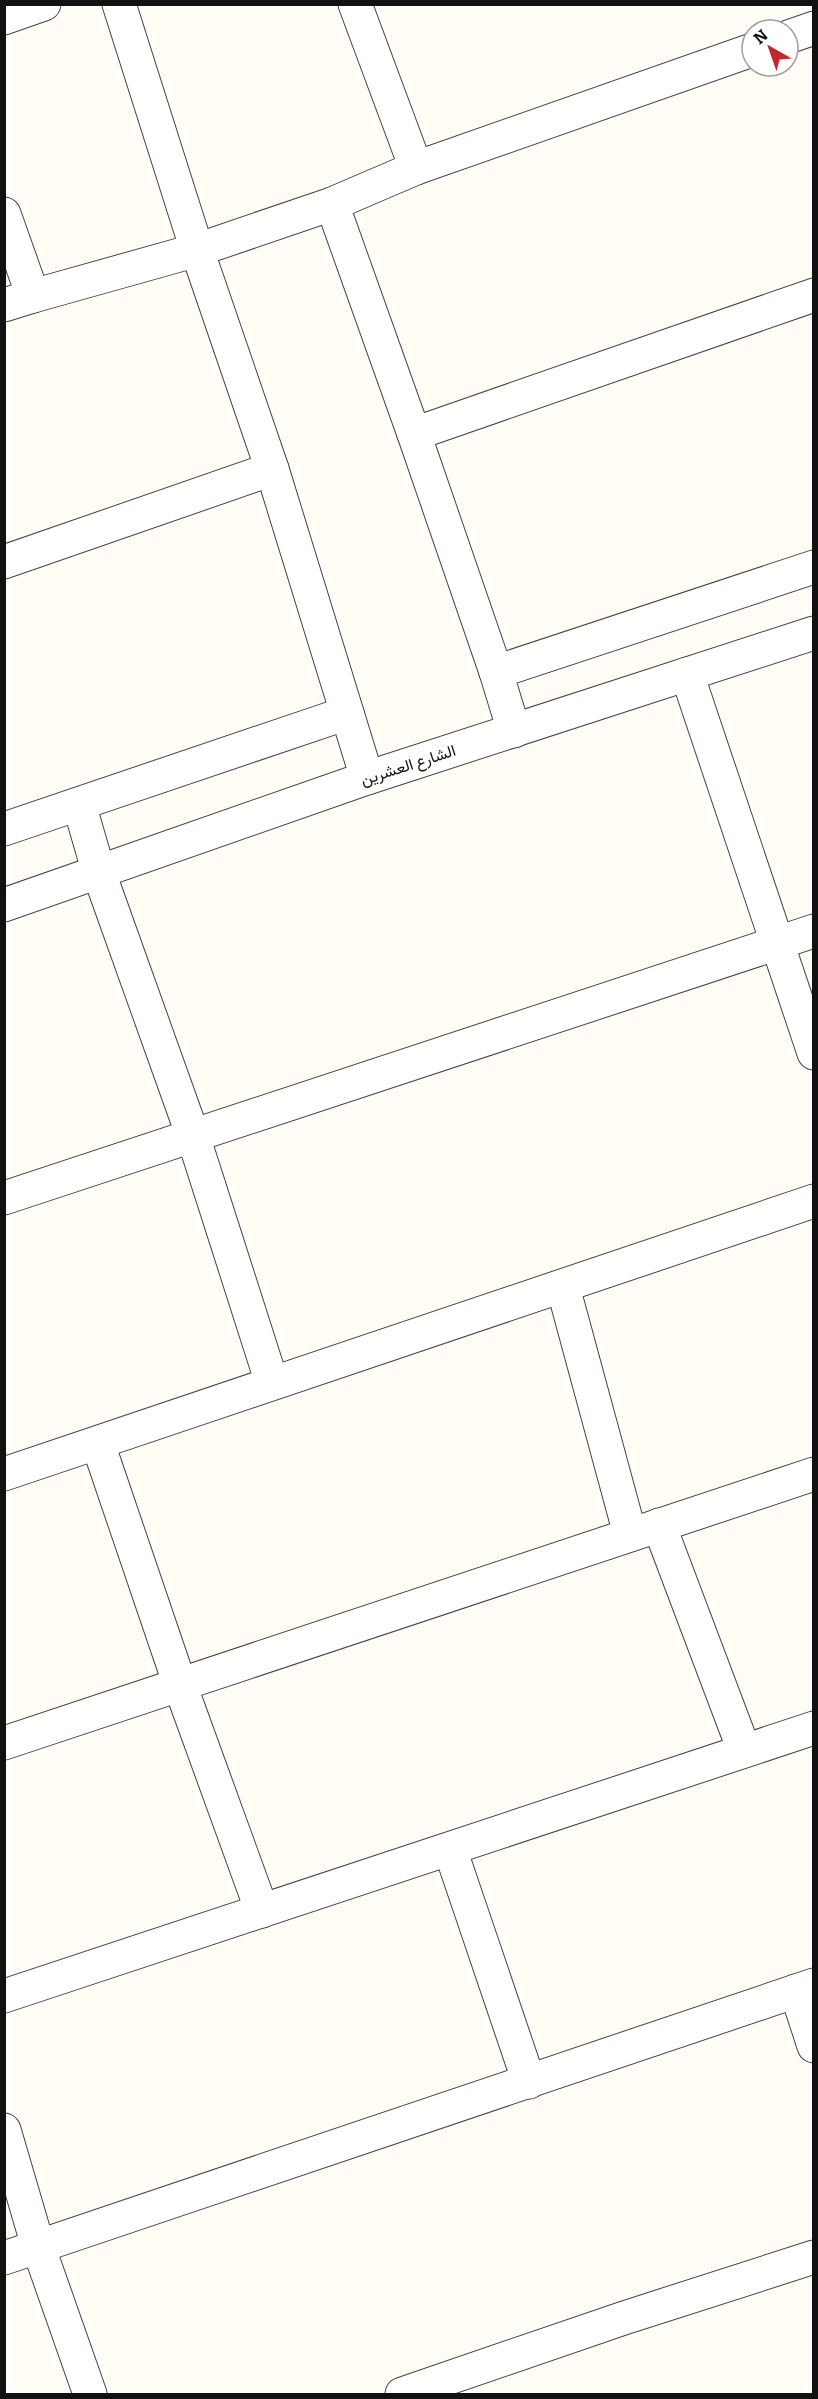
<svg xmlns="http://www.w3.org/2000/svg" width="818" height="2399" font-family="Bitter,Vazirmatn,serif">
  <rect width="100%" height="100%" fill="#fffdf5"/>
  <g fill="none" stroke-linecap="round" stroke-linejoin="round">
    <defs>
      <g id="minor">
        <polyline points="119,4 197,250 272,469 367,778"/>
        <polyline points="355,4 416,168"/>
        <polyline points="4,18 44,4"/>
        <polyline points="788,37 814,28"/>
        <polyline points="332,204 414,434"/>
        <polyline points="4,214 33,296 4,305"/>
        <polyline points="33,296 197,250 332,204 416,168 752,50"/>
        <polyline points="4,562 272,469"/>
        <polyline points="496,672 814,567"/>
        <polyline points="687,674 814,1053"/>
        <polyline points="514,731 496,672 414,434 814,295"/>
        <polyline points="79,804 99,873 193,1136 272,1383"/>
        <polyline points="4,829 347,713"/>
        <polyline points="4,905 367,778 814,633"/>
        <polyline points="4,1198 814,931"/>
        <polyline points="563,1287 630,1534"/>
        <polyline points="98,1444 180,1685 262,1911"/>
        <polyline points="4,1474 814,1201"/>
        <polyline points="659,1525 744,1750"/>
        <polyline points="4,1743 814,1474"/>
        <polyline points="450,1849 529,2082"/>
        <polyline points="796,1991 814,2046"/>
        <polyline points="4,1996 814,1728"/>
        <polyline points="4,2130 38,2246 90,2394"/>
        <polyline points="4,2258 814,1985"/>
        <polyline points="402,2394 624,2318 814,2257"/>
      </g>
    </defs>
    <use href="#minor" stroke="#444" stroke-width="35"/>
    <use href="#minor" stroke="#fff" stroke-width="33"/>
  </g>
  <g text-anchor="middle" dominant-baseline="central" stroke-width="6" stroke-linejoin="round" paint-order="stroke">
    <g font-size="16" fill="#111" stroke="#fff">
      <text transform="translate(408 765) rotate(-18)">الشارع العشرين</text>
    </g>
  </g>
  <rect width="818" height="2399" fill="none" stroke="#111111" stroke-width="12"/>
  <g transform="translate(770 48) rotate(320)"><circle r="28" fill="#ffffff" stroke="#a0a0a0" stroke-width="1.5"/>
  <path d="M0-4.5L10 22L0 15L-10 22Z" fill="#c4262e"/>
  <text y="-9" font-size="16" font-weight="bold" text-anchor="middle" fill="#111111">N</text>
  </g>
</svg>
